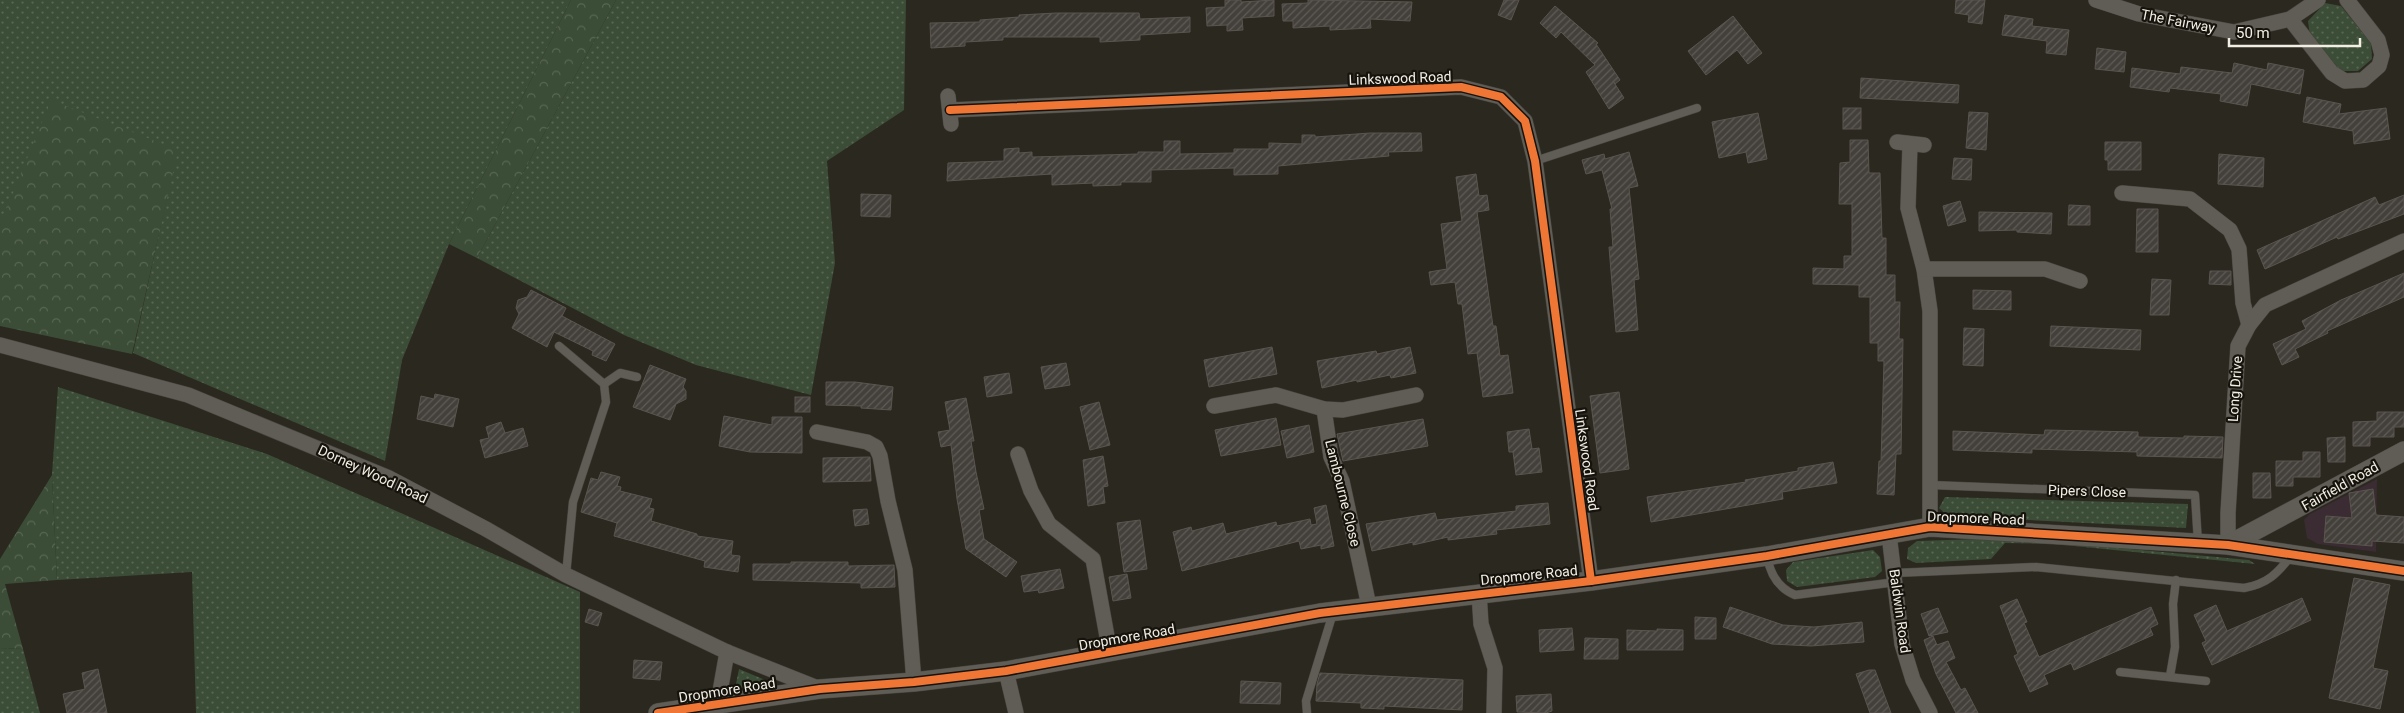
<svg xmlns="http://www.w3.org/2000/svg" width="2404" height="713" font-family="Roboto,sans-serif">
  <defs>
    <pattern id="grass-dots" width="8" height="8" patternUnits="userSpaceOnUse" patternTransform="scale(1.25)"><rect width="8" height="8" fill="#3b4d36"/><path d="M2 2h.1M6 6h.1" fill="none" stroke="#586753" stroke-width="1.8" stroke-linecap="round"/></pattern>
    <pattern id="forest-crowns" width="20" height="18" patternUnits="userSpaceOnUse" patternTransform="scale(1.25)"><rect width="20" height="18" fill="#3b4d36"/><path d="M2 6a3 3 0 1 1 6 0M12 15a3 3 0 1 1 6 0" fill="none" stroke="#586753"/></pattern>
    <pattern id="building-hatch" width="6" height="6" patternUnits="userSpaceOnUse" patternTransform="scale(1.25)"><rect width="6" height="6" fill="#433f3a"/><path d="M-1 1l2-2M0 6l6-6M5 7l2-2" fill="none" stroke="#5f5b56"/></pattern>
  </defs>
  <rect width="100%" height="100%" fill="#2b2820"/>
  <polygon fill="#3b2b32" points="2377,479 2376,552 2318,544 2307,538 2304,520 2310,514"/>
  <g fill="url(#grass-dots)">
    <polygon points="0,0 571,0 449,244 402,360 385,461 133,353 177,150 0,225"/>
    <polygon points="616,0 906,0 904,110 827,161 835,263 811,395 696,365 624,335 477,258"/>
    <polygon points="2325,3 2341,6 2371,43 2372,59 2358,71 2341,71 2310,36 2308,21"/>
    <polygon points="58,387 267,454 580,592 580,713 196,713 192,572 57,580 52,475"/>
    <polygon points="1945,497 2188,504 2186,528 1948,516 1939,508"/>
    <polygon points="2009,538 2249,560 2255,564 2054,544 2005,543 1991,559 1916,563 1907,559 1908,548 1917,541"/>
    <polygon points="1873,550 1880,557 1882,571 1875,577 1797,587 1787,581 1786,570 1793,562"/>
    <polygon points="0,648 23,649 40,713 0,713"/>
    <polygon points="739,669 775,684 735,689"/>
  </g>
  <g fill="url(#forest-crowns)">
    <polygon points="571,0 616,0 477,258 449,244"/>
    <polygon points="51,100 178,150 132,354 0,326 0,225"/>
    <polygon points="52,475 57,580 5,584 23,649 0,648 0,559"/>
  </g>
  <g fill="url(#building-hatch)" stroke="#5a554f">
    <polygon points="1225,0 1241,0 1241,2 1274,0 1274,16 1242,18 1243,30 1227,31 1227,25 1207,26 1206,8 1225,7"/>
    <polygon points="1308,0 1412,2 1410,21 1370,19 1371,28 1330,30 1330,26 1293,28 1293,21 1283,21 1282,4 1308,3"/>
    <polygon points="1504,0 1519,0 1511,20 1498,15"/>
    <polygon points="1956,0 1985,0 1982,24 1968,22 1969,15 1955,13"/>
    <polygon points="1555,6 1598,43 1596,44 1620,80 1615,84 1613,81 1624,98 1609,109 1586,72 1595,65 1561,32 1556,38 1540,23"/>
    <polygon points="1056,13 1139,13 1140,19 1190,17 1190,32 1140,35 1140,40 1100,42 1100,37 1003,37 1003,40 965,42 965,46 931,48 930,23 980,22 980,20 1019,17 1019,15"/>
    <polygon points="2005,15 2033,19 2032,26 2069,30 2066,55 2046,53 2047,41 2002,35"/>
    <polygon points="1733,16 1762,53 1748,64 1737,50 1706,75 1688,51"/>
    <polygon points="2097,48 2126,52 2124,72 2095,69"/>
    <polygon points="2234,63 2267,70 2268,63 2304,70 2300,94 2251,84 2247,106 2220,101 2221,94 2170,88 2169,92 2130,87 2132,68 2180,74 2181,67 2232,73"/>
    <polygon points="1861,78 1959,85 1958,103 1860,98"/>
    <polygon points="2307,97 2341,104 2339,114 2386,108 2390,139 2354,144 2353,131 2303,122"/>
    <rect x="1843" y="108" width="18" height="21"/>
    <polygon points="1969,112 1988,113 1986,150 1966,148"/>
    <polygon points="1758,113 1767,159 1748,163 1746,152 1719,158 1712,122"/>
    <polygon points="1370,133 1421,133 1422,151 1388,152 1389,156 1278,166 1278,174 1234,175 1234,168 1151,170 1151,182 1121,182 1121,185 1093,186 1093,183 1052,185 1052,174 947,181 948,163 1004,161 1004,149 1019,148 1019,153 1032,152 1032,157 1138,154 1138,152 1164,152 1164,141 1180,141 1180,154 1234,153 1234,149 1269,149 1269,143 1302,144 1302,135 1315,135 1315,137"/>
    <polygon points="1850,140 1868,140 1869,173 1880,173 1882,238 1886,238 1886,275 1895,275 1895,302 1900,302 1899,339 1903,339 1901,454 1896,454 1894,495 1877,494 1879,461 1881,461 1884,361 1878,361 1878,343 1870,343 1870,297 1859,297 1859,285 1813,284 1813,268 1844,269 1844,256 1852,256 1852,204 1839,204 1840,163 1850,162"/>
    <polygon points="2105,142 2141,142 2141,170 2108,170 2108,160 2105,160"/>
    <polygon points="1629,152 1638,186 1629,188 1639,279 1634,280 1638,330 1616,332 1609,247 1613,247 1610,209 1612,209 1602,170 1586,174 1582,160 1604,154 1605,159"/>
    <polygon points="2219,154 2264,158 2263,187 2218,184"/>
    <polygon points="1954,158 1972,159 1971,180 1952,179"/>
    <polygon points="1476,174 1479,196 1487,195 1489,210 1477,212 1493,326 1496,326 1500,356 1508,355 1513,393 1483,397 1477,353 1468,354 1462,304 1458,304 1455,282 1431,285 1429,272 1447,269 1441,224 1462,221 1456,177"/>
    <polygon points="861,194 891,195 890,217 861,216"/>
    <polygon points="2404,195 2404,214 2338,239 2337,237 2265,269 2257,250 2375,197 2379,205"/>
    <polygon points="1960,201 1966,221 1948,226 1943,206"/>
    <polygon points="2069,205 2090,206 2090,225 2068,225"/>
    <polygon points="2137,209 2158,209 2158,252 2136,252"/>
    <polygon points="1979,212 2052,213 2051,234 2017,232 2017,230 1979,231"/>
    <polygon points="2210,271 2231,271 2231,285 2209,284"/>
    <polygon points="2404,273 2404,297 2327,331 2328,333 2295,349 2299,357 2282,365 2273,344 2306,329 2302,321 2341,300"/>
    <polygon points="2152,279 2171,280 2169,315 2150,315"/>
    <polygon points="531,290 566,308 562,316 615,344 606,361 592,355 593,351 554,332 547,347 512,328 519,314 516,308 518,300 527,297"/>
    <polygon points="1973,290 2011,291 2011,310 1973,309"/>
    <polygon points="2051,326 2141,330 2140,350 2050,346"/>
    <polygon points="1964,328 1984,329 1983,366 1963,365"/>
    <polygon points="1272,347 1277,374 1209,387 1204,360"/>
    <polygon points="1410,347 1416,373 1391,378 1390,375 1357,382 1357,380 1322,388 1317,361 1376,351 1377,354"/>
    <polygon points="1066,363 1070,385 1045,389 1041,367"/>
    <polygon points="650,365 686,379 683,387 686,391 686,399 676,404 670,420 633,407"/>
    <polygon points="1009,373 1012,393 987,397 984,377"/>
    <polygon points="826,382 855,382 893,387 891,410 861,408 861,406 826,405"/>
    <polygon points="1619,392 1629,469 1600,473 1590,396"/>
    <polygon points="435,394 459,399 453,427 417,419 421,396 434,399"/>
    <rect x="795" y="397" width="15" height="15"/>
    <polygon points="966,398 974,441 971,441 976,472 984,509 979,510 984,539 1017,562 1006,577 966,549 957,499 951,445 941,447 938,432 950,430 945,402"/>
    <polygon points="1099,402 1110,445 1090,450 1080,407"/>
    <polygon points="2377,412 2404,412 2404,427 2394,427 2394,437 2370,437 2370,446 2353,446 2353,422 2377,421"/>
    <polygon points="724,416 772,425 772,417 802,417 802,453 750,452 719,446"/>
    <polygon points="1276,418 1281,445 1221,456 1215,430"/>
    <polygon points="1423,419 1428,446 1343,461 1337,434"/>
    <polygon points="501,422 505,433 523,428 528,446 485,458 480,440 489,438 486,427"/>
    <polygon points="1309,425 1314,452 1287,458 1281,431"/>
    <polygon points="1529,429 1532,449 1539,448 1542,472 1516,475 1513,452 1509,452 1507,432"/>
    <polygon points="2045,430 2138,432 2138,437 2184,438 2184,436 2223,437 2222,458 2137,456 2137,452 2032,449 2032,453 1953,450 1953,431 2044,435"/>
    <polygon points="2345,437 2345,462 2328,462 2327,438"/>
    <polygon points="2303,452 2320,452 2320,477 2293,477 2293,486 2276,486 2276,461 2303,461"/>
    <polygon points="1103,456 1108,486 1103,487 1105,503 1088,506 1083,460"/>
    <polygon points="870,457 871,481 823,482 823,458"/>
    <polygon points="1833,462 1837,483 1782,492 1783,499 1651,522 1647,497 1746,482 1745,480 1798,471 1798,468"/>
    <polygon points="601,472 620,477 617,486 621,487 620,491 652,499 649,508 654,509 651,521 697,534 697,536 733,541 731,555 740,556 738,572 704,567 705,561 614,536 617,523 581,512 591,478 598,480"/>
    <polygon points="2253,473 2270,473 2271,498 2253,498"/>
    <polygon points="2373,489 2376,515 2404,517 2404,543 2372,541 2372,546 2324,542 2326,516 2352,518 2349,493"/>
    <polygon points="1548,503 1550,524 1496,530 1497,534 1448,540 1448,537 1413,545 1413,542 1372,551 1366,524 1435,513 1437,520 1516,511 1516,506"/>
    <polygon points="1326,505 1334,546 1321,549 1321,545 1301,549 1299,541 1182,571 1173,532 1191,527 1192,531 1223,523 1226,534 1276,522 1277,526 1310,519 1311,525 1317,524 1314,508"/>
    <polygon points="867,509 869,524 855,526 853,510"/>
    <polygon points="1140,520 1147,569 1124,572 1117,523"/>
    <polygon points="791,562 848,562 848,566 894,565 895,587 861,588 861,583 753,580 753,564 791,564"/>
    <polygon points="1060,569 1064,588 1039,593 1038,590 1024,592 1021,576"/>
    <polygon points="1127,574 1131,598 1113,601 1109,577"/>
    <polygon points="2354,578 2390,585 2373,668 2388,671 2380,709 2329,698"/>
    <polygon points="2302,598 2311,620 2212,665 2202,643 2206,641 2194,615 2216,605 2227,631"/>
    <polygon points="2017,599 2027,622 2024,623 2039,657 2151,607 2158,624 2150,628 2153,635 2074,670 2071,663 2044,675 2048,684 2030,692 2014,656 2018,654 2000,606"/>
    <polygon points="1730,607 1783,625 1814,627 1862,622 1864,642 1811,646 1772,644 1723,627"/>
    <polygon points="1938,608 1948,632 1929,636 1921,614"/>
    <polygon points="589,609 602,613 598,626 585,622"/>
    <polygon points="1695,617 1716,618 1716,639 1695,639"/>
    <polygon points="1572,628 1574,650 1540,652 1539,630"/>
    <polygon points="1657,629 1683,630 1683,650 1627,650 1627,630 1657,631"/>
    <polygon points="1933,636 1937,645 1948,641 1955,658 1946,662 1961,690 1965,688 1978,713 1956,713 1936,674 1924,640"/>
    <polygon points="1585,638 1618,639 1618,659 1584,659"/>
    <polygon points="634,660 662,662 660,680 633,678"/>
    <polygon points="98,669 107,713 67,713 63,694 85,689 82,673"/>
    <polygon points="1869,670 1875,670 1891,713 1870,713 1856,674"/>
    <polygon points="1320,673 1463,680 1462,710 1384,706 1384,709 1361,708 1361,703 1316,701 1317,684"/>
    <polygon points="1241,681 1281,683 1280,704 1240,703"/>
    <polygon points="1551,694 1552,711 1546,713 1517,712 1516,696"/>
  </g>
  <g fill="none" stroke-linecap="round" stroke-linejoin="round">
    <defs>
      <g id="service">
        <polyline points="1535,161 1697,108"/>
        <polyline points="559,346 604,384 606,402 573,502 566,575"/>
        <polyline points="604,384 620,373 637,377"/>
        <polyline points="1931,485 2195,495 2198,543"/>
        <path d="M1767,556C1770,574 1778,588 1795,595L1896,582"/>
        <path d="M1895,573L2036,567L2244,588C2267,584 2277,574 2291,556"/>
        <polyline points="2120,672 2206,681"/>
        <polyline points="2170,676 2175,647 2173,604 2176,580"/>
        <polyline points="1307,713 1306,701 1333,613"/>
      </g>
      <g id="minor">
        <polyline points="2096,0 2139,14 2234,32 2290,19 2318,0"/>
        <polyline points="2290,19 2332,73 2345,81 2363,80 2379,66 2382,55 2378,40 2347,0"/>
        <polyline points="948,96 951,124"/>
        <polyline points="950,110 1461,87 1501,97 1525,121 1535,161 1591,581"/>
        <polyline points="1897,142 1924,145"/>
        <polyline points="1910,144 1908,208 1924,269 1930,311 1930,527"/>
        <polyline points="2122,193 2190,199 2230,230 2239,249 2243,303 2249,325"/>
        <polyline points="1924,269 2045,269 2080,281"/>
        <polyline points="0,345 188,395 389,478 486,529 566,575 727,652 820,689"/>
        <polyline points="1214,406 1276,395 1324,409 1343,410 1416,395"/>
        <polyline points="1324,409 1331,457 1342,481 1369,606"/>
        <polyline points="817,432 867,442 876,447 880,456 888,501 905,570 914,682"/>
        <polyline points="1018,454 1031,491 1049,524 1093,559 1110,653"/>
        <polyline points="1889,534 1902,644 1913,680 1930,713"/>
        <polyline points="2228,545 2228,513 2238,346 2249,325 2265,305 2404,241"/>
        <polyline points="1479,593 1481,624 1495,668 1494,713"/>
        <polyline points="1006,671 1016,713"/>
        <polyline points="718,703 727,652"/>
      </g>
      <g id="tertiary">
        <polyline points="2228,545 2404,451"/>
        <polyline points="658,713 820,689 914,682 1006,671 1320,613 1591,581 1767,556 1930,527 2228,545 2404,571"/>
      </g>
    </defs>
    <use href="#service" stroke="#48453e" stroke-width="9"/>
    <use href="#minor" stroke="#48453e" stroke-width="16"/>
    <use href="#tertiary" stroke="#48453e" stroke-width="20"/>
    <use href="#service" stroke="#5f5d56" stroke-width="8"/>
    <use href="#minor" stroke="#5f5d56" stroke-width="15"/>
    <use href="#tertiary" stroke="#5f5d56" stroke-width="19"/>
    <defs>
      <g id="cycleway">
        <polyline points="950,110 1461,87 1501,97 1525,121 1535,161 1591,581"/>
        <polyline points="658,713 820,689 914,682 1006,671 1320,613 1591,581 1767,556 1930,527 2228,545 2404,571"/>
      </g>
    </defs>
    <use href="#cycleway" stroke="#16130d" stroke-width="11"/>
    <use href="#cycleway" stroke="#f07635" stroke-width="8"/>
  </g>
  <g text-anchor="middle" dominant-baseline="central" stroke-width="4.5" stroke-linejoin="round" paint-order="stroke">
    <g font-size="14" fill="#f2eee4" stroke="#16130d">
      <text transform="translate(2178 21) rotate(11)">The Fairway</text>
      <text transform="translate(1400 78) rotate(-2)">Linkswood Road</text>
      <text transform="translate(2235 389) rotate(-86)">Long Drive</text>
      <text transform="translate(1587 460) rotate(82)">Linkswood Road</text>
      <text transform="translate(373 474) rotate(25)">Dorney Wood Road</text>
      <text transform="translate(2340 486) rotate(-29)">Fairfield Road</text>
      <text transform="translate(2087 491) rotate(2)">Pipers Close</text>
      <text transform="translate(1343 493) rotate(76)">Lambourne Close</text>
      <text transform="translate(1976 518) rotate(2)">Dropmore Road</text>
      <text transform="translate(1529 575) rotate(-6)">Dropmore Road</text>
      <text transform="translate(1900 611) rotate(82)">Baldwin Road</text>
      <text transform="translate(1127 637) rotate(-10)">Dropmore Road</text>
      <text transform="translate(727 690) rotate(-9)">Dropmore Road</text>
    </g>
  </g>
  <path d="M2229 38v8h131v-8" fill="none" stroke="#f2eee4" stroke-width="2.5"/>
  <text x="2236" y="38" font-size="15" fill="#f2eee4" stroke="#16130d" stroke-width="4" paint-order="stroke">50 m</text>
</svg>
